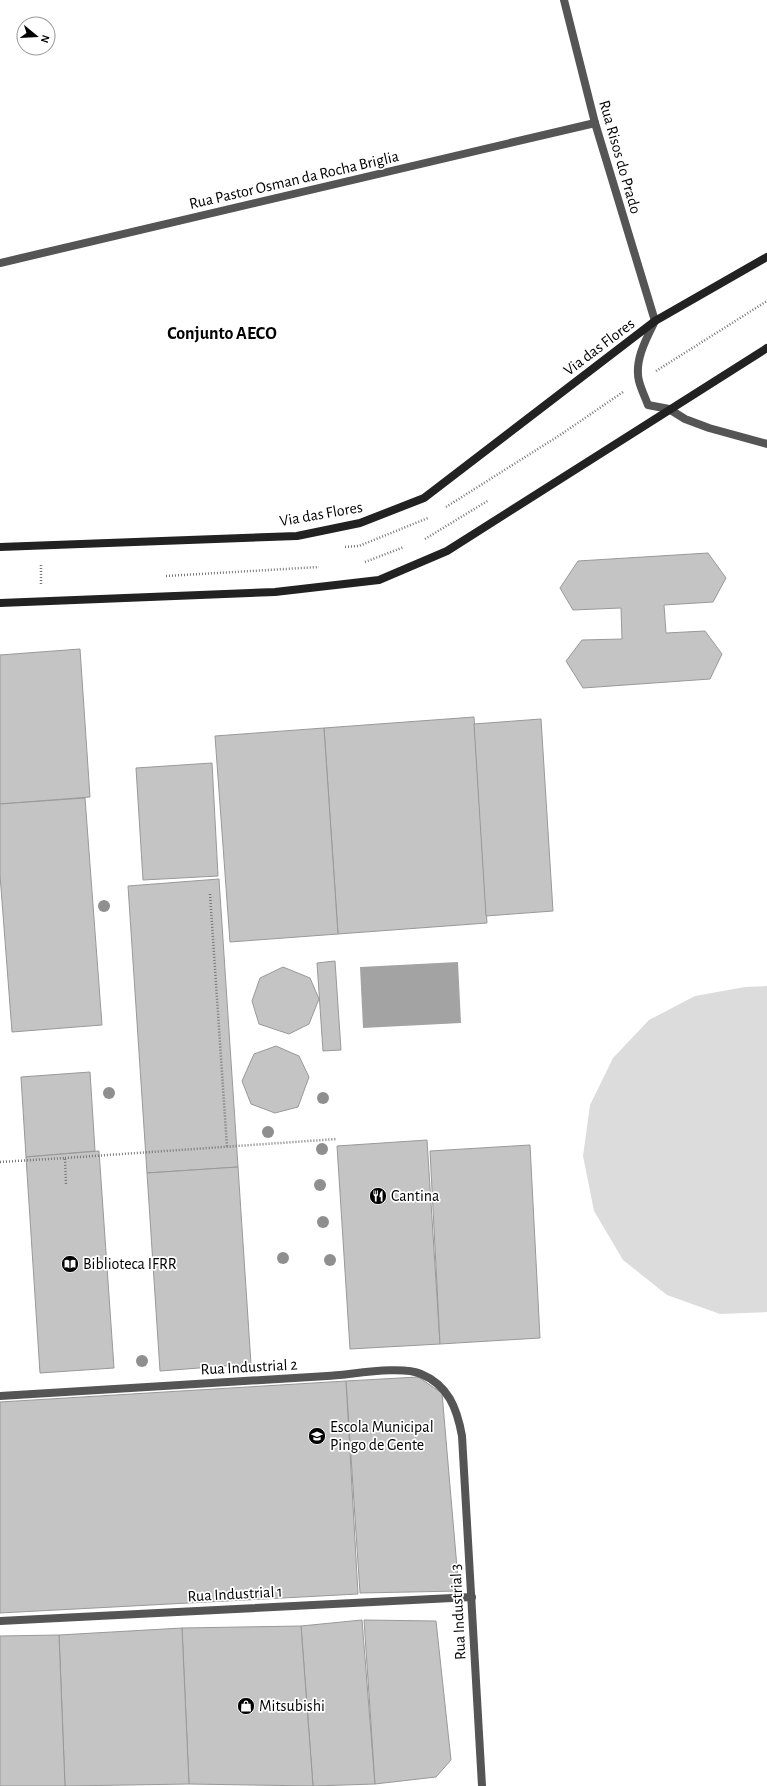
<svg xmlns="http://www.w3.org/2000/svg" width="767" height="1786" font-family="'Alegreya Sans',sans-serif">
  <rect width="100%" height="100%" fill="#fff"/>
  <polygon fill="#dcdcdc" points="767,986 767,1312 720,1314 667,1295 623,1260 594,1211 583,1156 590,1105 613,1058 649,1020 695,996 745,987"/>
  <polygon fill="#a3a3a3" points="458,962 461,1023 363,1028 360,967"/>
  <g fill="#c4c4c4" stroke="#999">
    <polygon points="708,553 726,578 713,602 664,605 666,633 705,631 722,654 710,679 583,688 566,661 582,640 622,639 621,608 573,610 560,588 578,561"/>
    <polygon points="80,649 90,797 0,804 0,655"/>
    <polygon points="474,717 487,923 338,934 324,728"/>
    <polygon points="541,719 553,911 486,916 474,724"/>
    <polygon points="324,728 338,934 230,942 215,736"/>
    <polygon points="212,763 218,876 143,880 136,768"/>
    <polygon points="85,798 102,1025 12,1032 0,875 0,804"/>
    <polygon points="219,879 238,1167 147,1173 128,886"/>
    <polygon points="335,961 341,1050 323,1051 317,963"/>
    <polygon points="283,967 310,978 319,999 309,1024 289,1034 259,1024 252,1001 260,978"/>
    <polygon points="276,1046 299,1056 309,1077 298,1107 275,1113 251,1104 242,1081 254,1054"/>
    <polygon points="90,1072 95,1151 26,1157 21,1077"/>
    <polygon points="427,1140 440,1344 350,1349 337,1146"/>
    <polygon points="530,1145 540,1338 440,1344 430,1151"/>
    <polygon points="99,1151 114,1368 40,1373 26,1157"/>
    <polygon points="238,1167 251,1364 160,1371 147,1173"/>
    <polygon points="418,1377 442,1393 459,1591 360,1593 346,1381"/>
    <polygon points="346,1381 358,1594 0,1613 0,1402"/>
    <polygon points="362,1620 375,1784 313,1786 301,1626"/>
    <polygon points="364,1620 436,1621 451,1760 436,1777 375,1784"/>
    <polygon points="301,1626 313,1786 189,1784 182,1628"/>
    <polygon points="182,1628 189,1784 65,1786 59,1635"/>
    <polygon points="59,1635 65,1786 0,1786 0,1636"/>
  </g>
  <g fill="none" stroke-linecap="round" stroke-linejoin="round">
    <g stroke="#777" stroke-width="2.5" stroke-dasharray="1 2" stroke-linecap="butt">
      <polyline points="656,371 767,301"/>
      <polyline points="446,507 560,435 623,392"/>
      <polyline points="425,539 489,500"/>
      <polyline points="345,547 359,546 428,518"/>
      <polyline points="365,562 404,547"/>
      <polyline points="166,576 319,567"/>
      <polyline points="41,584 41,563"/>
      <polyline points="210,894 227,1147"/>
      <polyline points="65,1158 337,1139"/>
      <polyline points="0,1162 65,1158 66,1184"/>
    </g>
    <g stroke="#555" stroke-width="8">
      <path d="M564,0L595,123L655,321C646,339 634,361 639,381C641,389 645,397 648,405L669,409L685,419L709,428L767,444"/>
      <polyline points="0,263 595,123"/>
      <path d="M0,1396C109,1389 218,1383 327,1376C350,1375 401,1365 421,1374C448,1385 457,1408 462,1436L482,1786"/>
      <polyline points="0,1621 472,1597"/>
    </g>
    <g stroke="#222" stroke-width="8">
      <polyline points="0,547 297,536 360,523 424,498 655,321 767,257"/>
      <polyline points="0,603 275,592 379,580 447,551 767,348"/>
    </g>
  </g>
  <g fill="#8f8f8f">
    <circle cx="104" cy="906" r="6"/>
    <circle cx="109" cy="1093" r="6"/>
    <circle cx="323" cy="1098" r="6"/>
    <circle cx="268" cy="1132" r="6"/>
    <circle cx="322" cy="1149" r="6"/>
    <circle cx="320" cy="1185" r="6"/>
    <circle cx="323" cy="1222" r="6"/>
    <circle cx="283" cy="1258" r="6"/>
    <circle cx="330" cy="1260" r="6"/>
    <circle cx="142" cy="1361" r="6"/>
  </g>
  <defs>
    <symbol id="restaurant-disc" viewBox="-11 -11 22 22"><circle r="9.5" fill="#000" stroke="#fff"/><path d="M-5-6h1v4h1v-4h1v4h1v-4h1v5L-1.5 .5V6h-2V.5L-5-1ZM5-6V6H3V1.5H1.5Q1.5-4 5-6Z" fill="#fff"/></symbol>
    <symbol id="library-disc" viewBox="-11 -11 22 22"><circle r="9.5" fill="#000" stroke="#fff"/><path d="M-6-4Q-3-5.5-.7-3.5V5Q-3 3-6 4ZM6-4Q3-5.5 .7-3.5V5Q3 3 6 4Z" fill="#fff"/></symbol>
    <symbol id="school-disc" viewBox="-11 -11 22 22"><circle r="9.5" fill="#000" stroke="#fff"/><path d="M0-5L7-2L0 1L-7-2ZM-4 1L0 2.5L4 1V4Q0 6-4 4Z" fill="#fff"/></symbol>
    <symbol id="shop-disc" viewBox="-11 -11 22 22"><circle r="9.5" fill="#000" stroke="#fff"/><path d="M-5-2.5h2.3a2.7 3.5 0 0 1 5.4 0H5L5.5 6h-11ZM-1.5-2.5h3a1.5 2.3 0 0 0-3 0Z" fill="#fff"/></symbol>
  </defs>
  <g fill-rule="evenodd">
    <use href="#restaurant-disc" x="368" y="1186" width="20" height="20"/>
    <use href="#library-disc" x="60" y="1254" width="20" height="20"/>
    <use href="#school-disc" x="307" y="1426" width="20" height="20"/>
    <use href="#shop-disc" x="236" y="1696" width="20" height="20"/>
  </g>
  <g text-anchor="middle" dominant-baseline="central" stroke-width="3.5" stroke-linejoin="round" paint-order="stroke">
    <g font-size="16" fill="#000" stroke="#fff">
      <text transform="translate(620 157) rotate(74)">Rua Risos do Prado</text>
      <text transform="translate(294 180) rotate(-13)">Rua Pastor Osman da Rocha Briglia</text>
      <text transform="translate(599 347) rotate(-37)">Via das Flores</text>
      <text transform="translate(321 514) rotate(-10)">Via das Flores</text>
      <text transform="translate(249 1367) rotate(-3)">Rua Industrial 2</text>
      <text transform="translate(235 1594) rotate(-3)">Rua Industrial 1</text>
      <text transform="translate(458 1612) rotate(-93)">Rua Industrial 3</text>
    </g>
    <g font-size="16" fill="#000" stroke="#fff" text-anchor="start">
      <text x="391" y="1196">Cantina</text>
      <text x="83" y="1264">Biblioteca IFRR</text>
      <text x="330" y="1427">Escola Municipal<tspan x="330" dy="18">Pingo de Gente</tspan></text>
      <text x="259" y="1706">Mitsubishi</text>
    </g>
    <g font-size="18" font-weight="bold" fill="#000" stroke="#fff">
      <text x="222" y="334">Conjunto AECO</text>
    </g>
  </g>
  <g transform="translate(36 36) rotate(108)"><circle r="19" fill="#ffffff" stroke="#999999"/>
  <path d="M0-3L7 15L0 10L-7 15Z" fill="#000000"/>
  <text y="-6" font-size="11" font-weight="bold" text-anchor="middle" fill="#000000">N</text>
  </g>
</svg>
